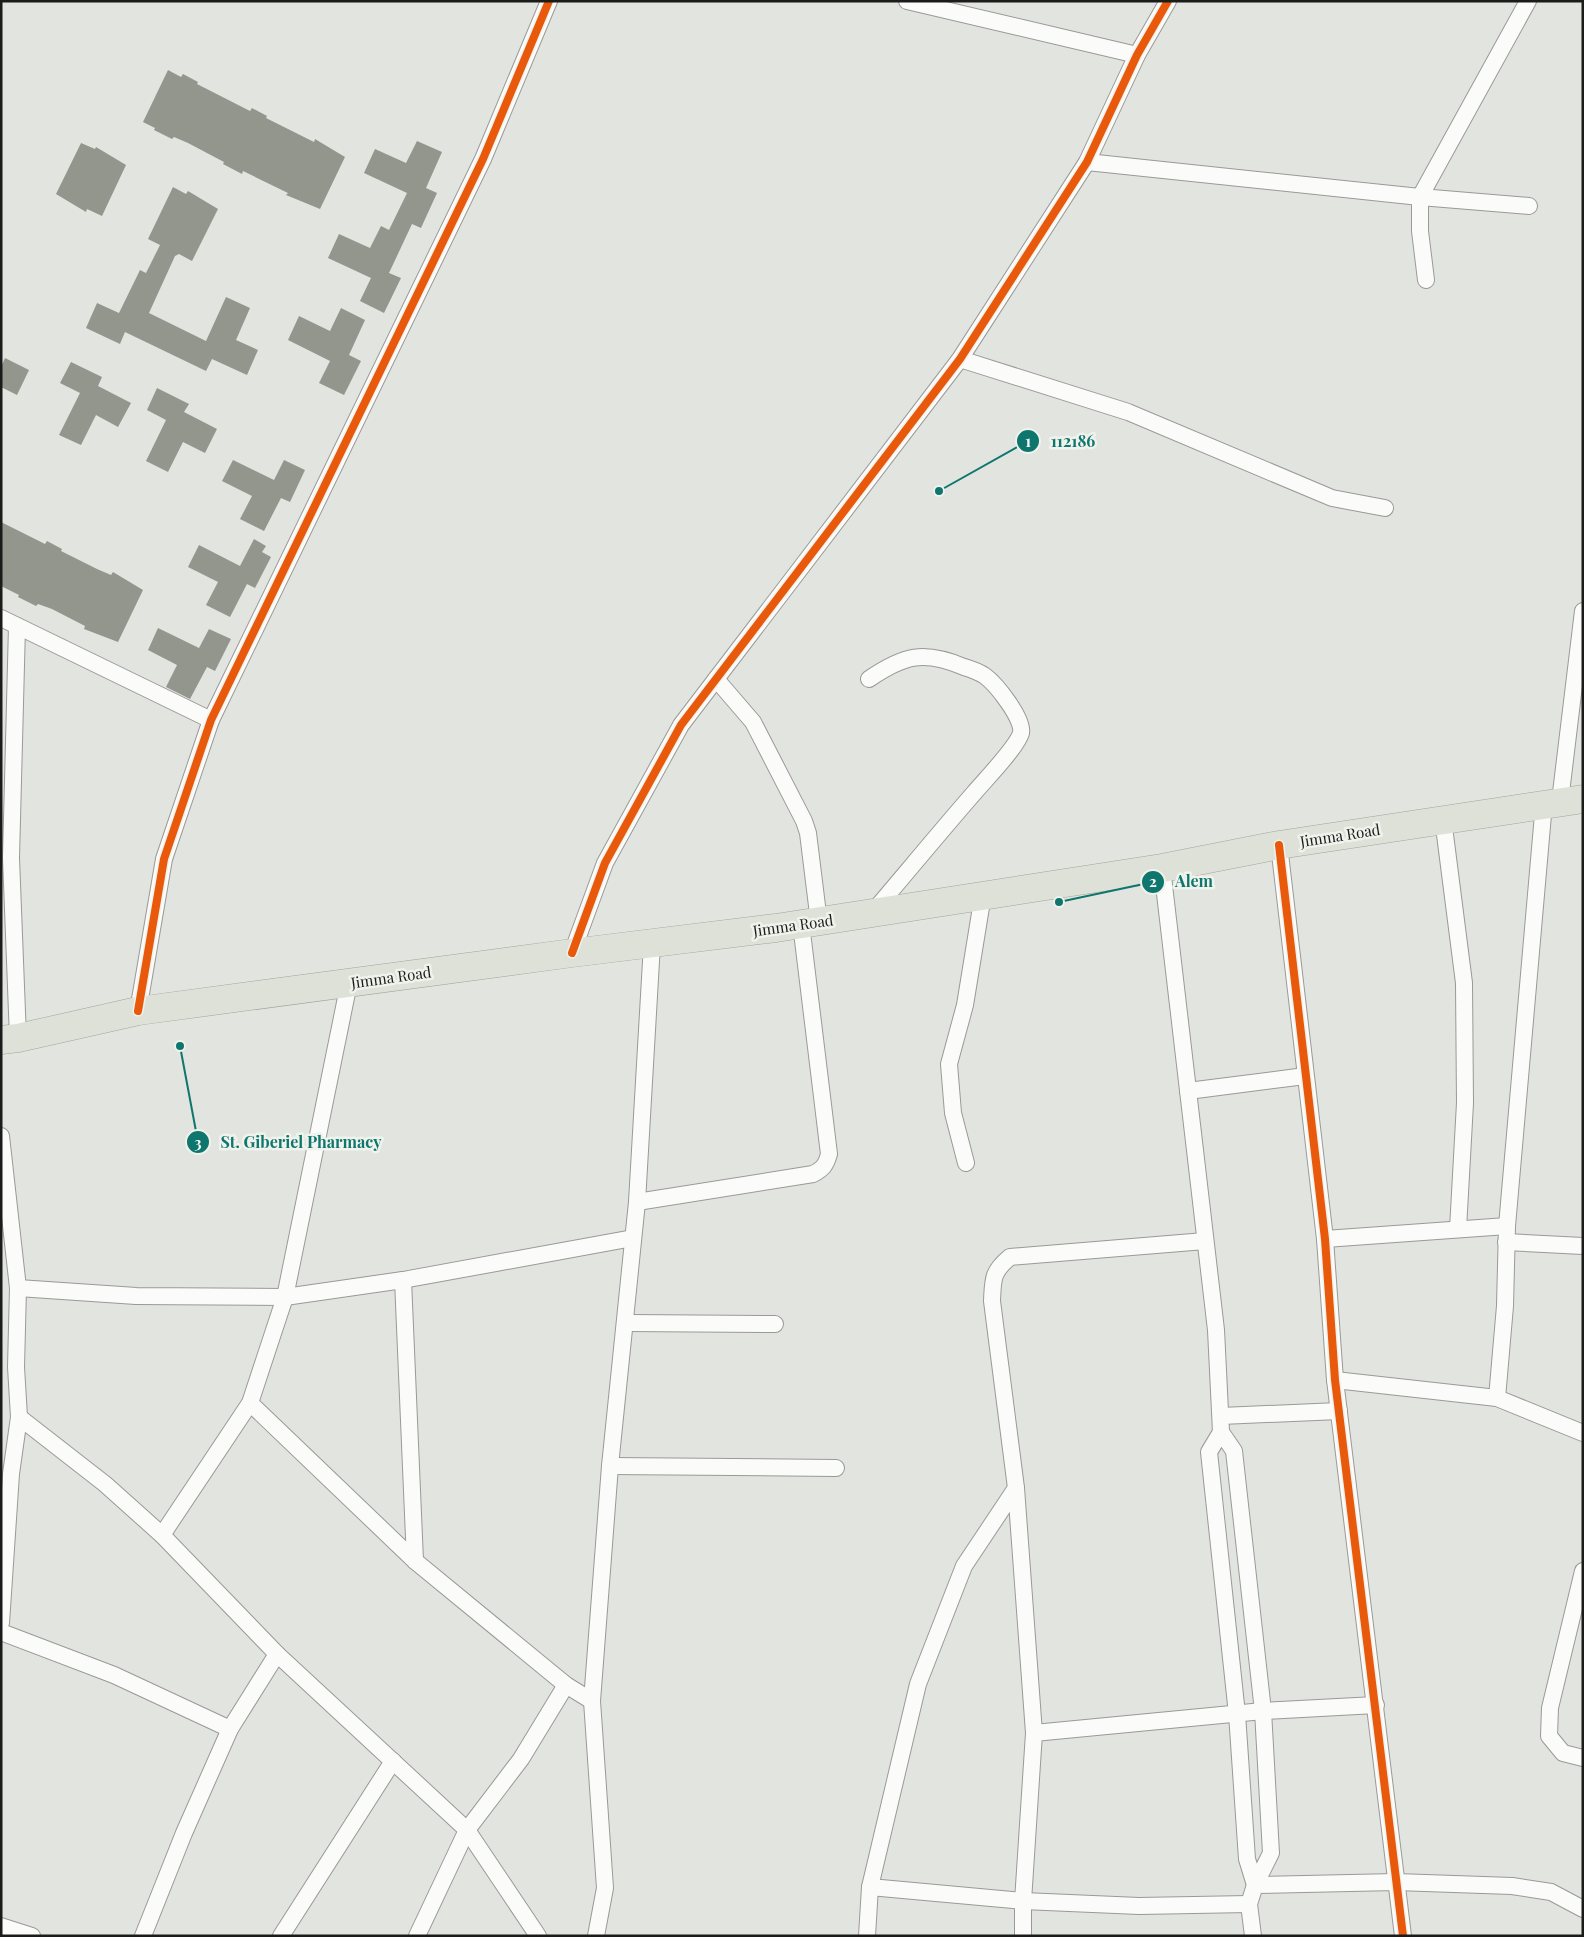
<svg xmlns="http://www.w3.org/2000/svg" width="1584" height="1937" font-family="'Playfair Display',serif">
  <rect width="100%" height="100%" fill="#e2e4e0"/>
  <g fill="#92968c">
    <polygon points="168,70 181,77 183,74 198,82 197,84 250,111 252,108 267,116 266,118 314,142 315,139 345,157 320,209 286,195 288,193 243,171 242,174 223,164 224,162 188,143 174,137 172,139 154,130 155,128 143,122"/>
    <polygon points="417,141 442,152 426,188 437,193 421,228 412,224 389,273 401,278 384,313 360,301 371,278 328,258 339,234 370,248 381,226 389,230 407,193 364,173 375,149 406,163"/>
    <polygon points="81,143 95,149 96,147 126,165 102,216 87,209 86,212 56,194"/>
    <polygon points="173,187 186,194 188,191 218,209 192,261 179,254 175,256 149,313 206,341 226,297 250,308 236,340 258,350 247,375 212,359 206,371 125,332 120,344 86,328 97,303 119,313 140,270 146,273 160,245 148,239"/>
    <polygon points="341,308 365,320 349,355 361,361 344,395 319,383 330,361 288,340 299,316 330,331"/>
    <polygon points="5,358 29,370 17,395 1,387 1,367"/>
    <polygon points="71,362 102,377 98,386 131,403 118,427 96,415 81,445 59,435 80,393 60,383"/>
    <polygon points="157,388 189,404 184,412 217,429 205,453 183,442 168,472 146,461 166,420 147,410"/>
    <polygon points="233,460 274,480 284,460 305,470 290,502 281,498 264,531 240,519 252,496 222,481"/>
    <polygon points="1,522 45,544 47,541 62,549 61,551 97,569 111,575 113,572 143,590 118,642 84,629 85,626 52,609 38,604 36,606 18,597 19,595 1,586"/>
    <polygon points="254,539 266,546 262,552 271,557 255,588 247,584 230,617 206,605 218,582 188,567 199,545 240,566"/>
    <polygon points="158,628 199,648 209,629 231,639 215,671 207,667 190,699 166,687 177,665 148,650"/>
  </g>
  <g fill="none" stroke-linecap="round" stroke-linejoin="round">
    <defs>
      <g id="minor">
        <polyline points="907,1 1137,55"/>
        <polyline points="1087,162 1420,197 1529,206"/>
        <polyline points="1426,280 1420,231 1420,197 1528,1"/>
        <polyline points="960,359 1128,412 1332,498 1385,508"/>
        <polyline points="1,618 211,720"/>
        <polyline points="17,626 11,858 18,1038"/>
        <polyline points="716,679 753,722 804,821 808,833 819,922"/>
        <path d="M869,679C904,655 924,650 964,667C971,669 979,672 985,676C996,684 1024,719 1021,733C1017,747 985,780 974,793C940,832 907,872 873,912"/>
        <polyline points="1560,801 1583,611"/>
        <polyline points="1443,819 1464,983 1465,1103 1458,1229"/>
        <polyline points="1279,845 1325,1239 1335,1380 1403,1936"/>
        <polyline points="1162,868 1216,1330 1221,1432"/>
        <polyline points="572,953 605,863 681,725 960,359 1087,162 1137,55 1168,1"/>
        <polyline points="138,1011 164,859 211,720 483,159 549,1"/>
        <polyline points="1188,1091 1305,1076"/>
        <polyline points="1,1136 18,1288 16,1367 19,1417 11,1474 1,1623"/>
        <polyline points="966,1163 953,1113 949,1064 965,1005 983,895"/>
        <path d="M637,1202L813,1174C823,1169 826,1165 829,1154L801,924"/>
        <polyline points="1325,1239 1507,1226"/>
        <polyline points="1506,1242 1583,1246"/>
        <polyline points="403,1280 415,1561"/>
        <polyline points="18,1288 136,1296 285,1297 403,1280 633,1238"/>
        <polyline points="627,1323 775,1324"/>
        <polyline points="1335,1380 1497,1398 1583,1433"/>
        <polyline points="1497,1398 1505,1306 1507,1226 1544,803"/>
        <polyline points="250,1403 415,1561 566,1685 592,1701"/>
        <polyline points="1221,1416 1339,1411"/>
        <polyline points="19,1417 105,1484 162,1535 277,1654 467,1830 538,1936"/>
        <polygon points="1221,1432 1234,1451 1263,1711 1271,1853 1255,1885 1247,1859 1237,1714 1209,1452"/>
        <polyline points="610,1466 836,1468"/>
        <polyline points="162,1535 250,1403 285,1297 349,983"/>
        <polyline points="1583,1571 1550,1708 1549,1736 1563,1753 1583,1758"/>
        <polyline points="1,1632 114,1675 230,1729"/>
        <polyline points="1034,1733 1263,1711 1376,1705"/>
        <polyline points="870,1887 1023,1901 1139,1906 1249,1904"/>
        <polyline points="1,1926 32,1936"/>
        <polyline points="143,1936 184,1833 230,1729 277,1654"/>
        <polyline points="281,1936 393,1761"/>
        <polyline points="417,1936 467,1830 521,1759 566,1685"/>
        <polyline points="596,1936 605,1888 592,1701 610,1466 637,1202 652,944"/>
        <polyline points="867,1936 870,1887 918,1684 964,1566 1016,1488"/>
        <path d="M1023,1936V1901L1034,1733L1016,1488L992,1301C993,1279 992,1272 1010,1257L1205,1241"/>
        <polyline points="1253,1936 1249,1904 1255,1885 1396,1882 1512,1886 1551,1892 1583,1909"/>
      </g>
      <polyline id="trunk" points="1,1040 18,1038 138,1011 572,953 776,928 1162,868 1279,845 1583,799"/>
    </defs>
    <use href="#minor" stroke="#999a98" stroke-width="18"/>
    <use href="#trunk" stroke="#a0a598" stroke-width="29"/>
    <use href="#minor" stroke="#fbfbfa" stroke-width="16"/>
    <use href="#trunk" stroke="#dee1d8" stroke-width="28"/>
    <defs>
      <g id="cycleway">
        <polyline points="1279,845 1325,1239 1335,1380 1403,1936"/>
        <polyline points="572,953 605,863 681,725 960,359 1087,162 1137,55 1168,1"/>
        <polyline points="138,1011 164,859 211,720 483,159 549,1"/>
      </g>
    </defs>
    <use href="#cycleway" stroke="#f0f2ec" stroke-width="11"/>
    <use href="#cycleway" stroke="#e8590c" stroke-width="8"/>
  </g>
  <g text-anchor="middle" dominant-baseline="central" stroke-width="5" stroke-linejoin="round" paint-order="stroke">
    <g font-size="15" fill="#1b1c1a" stroke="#f0f2ec">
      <text transform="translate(1340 835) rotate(-9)">Jimma Road</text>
      <text transform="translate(793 925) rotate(-8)">Jimma Road</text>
      <text transform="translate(391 977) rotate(-8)">Jimma Road</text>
    </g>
  </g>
  <path fill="none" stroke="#0f766e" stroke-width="2" d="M939 491L1028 441M1059 902L1153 882M180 1046L198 1142"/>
  <g fill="#0f766e" stroke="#f0f2ec" stroke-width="2">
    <circle cx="939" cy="491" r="5"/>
    <circle cx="1059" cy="902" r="5"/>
    <circle cx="180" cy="1046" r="5"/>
    <circle cx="1028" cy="441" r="12"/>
    <circle cx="1153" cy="882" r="12"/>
    <circle cx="198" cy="1142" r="12"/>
  </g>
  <g font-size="15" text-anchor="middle" font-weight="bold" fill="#fff">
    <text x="1028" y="447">1</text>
    <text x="1153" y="887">2</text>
    <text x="198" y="1148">3</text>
  </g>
  <g font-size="16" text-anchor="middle" font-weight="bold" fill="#0f766e" stroke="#f0f2ec" stroke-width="5" stroke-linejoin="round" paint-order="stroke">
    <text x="1073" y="447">112186</text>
    <text x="1194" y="887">Alem</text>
    <text x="301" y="1148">St. Giberiel Pharmacy</text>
  </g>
  <rect width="1584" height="1937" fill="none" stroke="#1b1c1a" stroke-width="5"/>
</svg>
